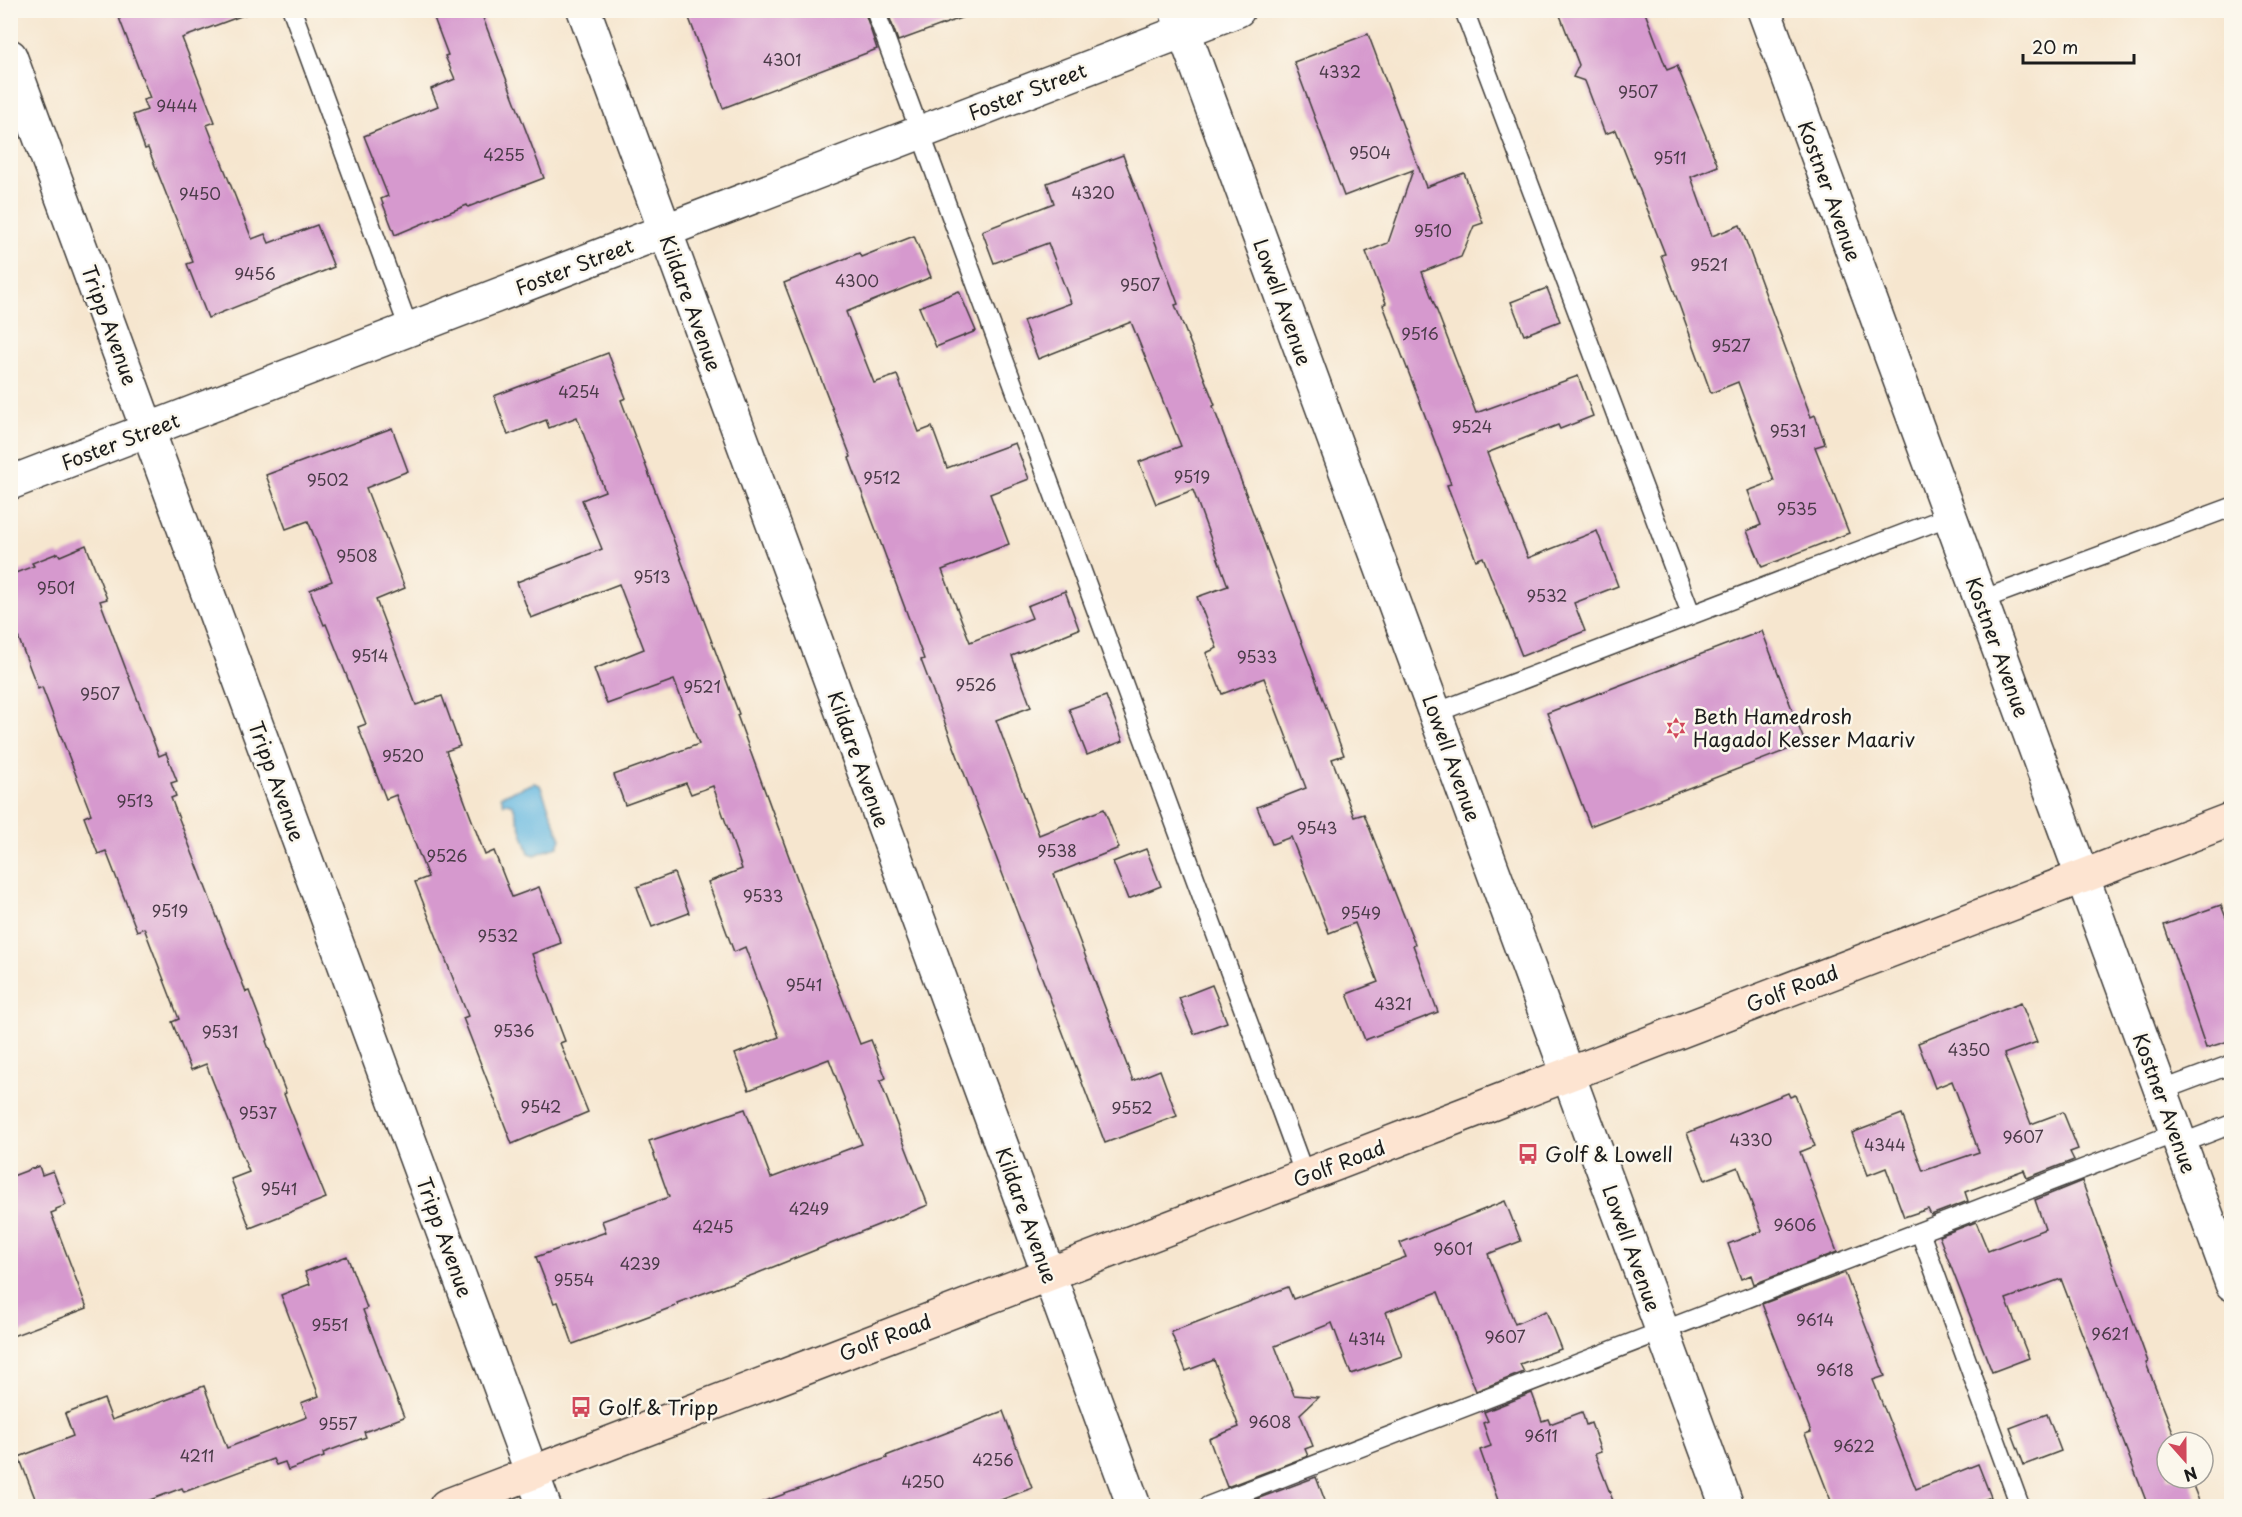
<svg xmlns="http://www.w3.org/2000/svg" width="2242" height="1517" font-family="'Playpen Sans',sans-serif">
  <rect width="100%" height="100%" fill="#fbf7ec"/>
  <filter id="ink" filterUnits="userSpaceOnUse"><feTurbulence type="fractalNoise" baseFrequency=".0167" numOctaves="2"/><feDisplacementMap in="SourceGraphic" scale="12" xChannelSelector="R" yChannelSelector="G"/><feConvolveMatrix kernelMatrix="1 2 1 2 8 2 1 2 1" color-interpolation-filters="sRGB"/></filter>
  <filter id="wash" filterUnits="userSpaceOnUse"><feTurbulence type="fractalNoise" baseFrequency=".008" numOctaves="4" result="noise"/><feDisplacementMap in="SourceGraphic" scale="24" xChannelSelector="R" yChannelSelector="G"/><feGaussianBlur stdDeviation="1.35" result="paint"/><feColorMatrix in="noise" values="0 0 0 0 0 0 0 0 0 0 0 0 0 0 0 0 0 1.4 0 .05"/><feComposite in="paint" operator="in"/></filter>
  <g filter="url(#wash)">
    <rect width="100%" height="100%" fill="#f6e6cf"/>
    <polygon fill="#64b7e0" stroke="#406a7e" stroke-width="1.5" points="534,783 540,785 561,839 558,846 535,855 529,853 513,805 507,803 504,804 501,796"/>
    <g id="blocks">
      <g fill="#d699ce">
        <polygon points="116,10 248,10 249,13 182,38 215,122 207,125 252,239 265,234 269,243 317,225 334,267 208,318 187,264 193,262 148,148 145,149 133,115 147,110 143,100 150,98"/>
        <polygon points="431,10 480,10 544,178 468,207 467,205 395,235 381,199 388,196 364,136 438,106 431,89 455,79 445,56 448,55"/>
        <polygon points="686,10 864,10 877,49 723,108"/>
        <polygon points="887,10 972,10 972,14 898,41"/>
        <polygon points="1558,10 1644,10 1667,70 1677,66 1718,166 1691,177 1712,236 1740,225 1811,417 1815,415 1825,444 1815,447 1849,533 1762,567 1747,531 1761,525 1748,491 1774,481 1738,382 1711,393 1661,255 1665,254 1616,130 1605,134 1585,81 1573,77 1579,65"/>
        <polygon points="1368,34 1426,187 1464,173 1483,223 1474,226 1461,257 1422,272 1476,413 1578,376 1593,416 1560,429 1558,425 1487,453 1528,558 1597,531 1618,586 1574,603 1585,631 1522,656 1483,557 1476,560 1447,485 1451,484 1383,305 1386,303 1366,252 1388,243 1413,170 1344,196 1294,62"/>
        <polygon points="1123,155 1178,304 1175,305 1215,405 1213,406 1344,755 1332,759 1354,817 1364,814 1415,944 1413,945 1438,1012 1365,1040 1347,994 1378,982 1355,923 1329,933 1291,837 1272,844 1257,807 1306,788 1264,678 1222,694 1206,653 1217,648 1197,597 1228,586 1193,490 1156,504 1139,462 1181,446 1131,322 1038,359 1023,321 1071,303 1048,243 994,263 982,231 1054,203 1047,183"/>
        <polygon points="914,236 931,277 846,312 874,383 897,375 919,432 932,427 947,468 1015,443 1029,479 990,494 1009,544 942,570 970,642 1032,618 1027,606 1065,591 1079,629 1012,656 1031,707 996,720 1039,835 1104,809 1119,848 1054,874 1133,1081 1160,1070 1177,1116 1105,1143 921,660 924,659 849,458 851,457 784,283 859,253 861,257"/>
        <polygon points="1547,288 1560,321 1524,335 1511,302"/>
        <polygon points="959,291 976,331 936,347 919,307"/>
        <polygon points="608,353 626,398 621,400 739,714 737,715 813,922 860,1044 871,1040 886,1078 880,1081 928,1205 758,1273 677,1303 678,1305 573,1344 558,1302 554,1303 536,1257 606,1232 602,1221 669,1197 649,1141 745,1109 771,1178 862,1144 829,1059 749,1090 735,1054 779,1037 745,947 734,952 708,882 742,869 713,786 691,794 686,783 625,805 614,775 699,744 674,680 607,704 594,669 644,649 619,584 531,618 517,582 602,549 582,500 605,491 577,417 549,428 546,420 508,435 494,396"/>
        <polygon points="392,428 408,471 366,488 405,588 376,600 416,705 442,696 460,746 446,751 485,855 494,851 512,897 539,887 561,943 532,954 565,1041 560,1043 588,1112 512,1144 463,1018 468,1016 415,882 428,877 396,795 386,799 358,727 366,724 326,624 324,625 310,590 332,581 308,521 286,529 266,475"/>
        <polygon points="86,545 107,599 100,601 159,756 166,753 177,781 171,783 176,796 171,798 246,992 249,991 268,1040 266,1041 286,1093 284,1094 326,1198 250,1228 231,1179 249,1172 206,1064 191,1070 172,1022 179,1019 144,928 137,931 106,851 98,854 84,817 91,814 42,687 38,689 17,634 10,637 10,575 34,566 32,563 58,553 60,556"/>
        <polygon points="1762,631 1805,743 1590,826 1547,713"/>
        <polygon points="1106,696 1123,741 1087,755 1069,709"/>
        <polygon points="1146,849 1161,886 1128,899 1113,862"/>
        <polygon points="674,873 689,913 652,927 637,887"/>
        <polygon points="2221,905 2232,933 2232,1040 2206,1048 2164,925"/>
        <polygon points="1212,985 1227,1022 1194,1034 1179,998"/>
        <polygon points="2021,1003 2037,1042 2004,1054 2031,1124 2063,1112 2078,1149 2070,1152 2074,1160 2027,1178 2024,1170 1965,1192 1968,1201 1931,1215 1928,1209 1904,1217 1886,1168 1868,1175 1852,1133 1902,1114 1923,1171 1979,1152 1952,1081 1935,1088 1918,1043"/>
        <polygon points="1788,1093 1790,1097 1795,1095 1815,1146 1800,1152 1837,1252 1754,1284 1751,1275 1741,1279 1728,1244 1762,1231 1738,1167 1705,1180 1687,1133"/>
        <polygon points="39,1166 42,1175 53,1171 66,1205 56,1209 56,1211 51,1213 87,1308 10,1337 10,1177"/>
        <polygon points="2082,1181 2148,1362 2146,1363 2177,1442 2167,1442 2167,1478 2190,1478 2201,1506 2148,1506 2061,1279 2006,1299 2029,1358 1992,1372 1939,1236 1976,1222 1988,1251 2045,1229 2035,1200"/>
        <polygon points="1505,1201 1521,1241 1488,1254 1494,1270 1515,1324 1546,1311 1561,1349 1520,1364 1524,1372 1476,1391 1438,1292 1386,1312 1402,1356 1351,1374 1332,1323 1275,1346 1294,1395 1318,1397 1300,1414 1313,1446 1305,1449 1308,1456 1227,1487 1209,1439 1239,1427 1214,1360 1186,1371 1171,1332 1288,1287 1293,1299 1406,1257 1400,1243"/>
        <polygon points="347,1256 367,1308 363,1310 404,1417 364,1432 366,1437 323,1453 324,1457 288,1470 285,1462 276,1465 273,1459 184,1492 182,1488 134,1506 38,1506 19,1457 73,1436 65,1414 104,1399 112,1420 204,1386 227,1448 307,1417 301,1403 319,1396 281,1295 310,1284 305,1272"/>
        <polygon points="1845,1273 1885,1376 1873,1380 1916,1489 1978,1464 1991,1497 1967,1506 1833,1506 1805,1434 1811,1432 1762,1304"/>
        <polygon points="1532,1393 1542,1421 1548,1419 1550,1424 1582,1412 1586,1425 1591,1423 1601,1452 1595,1454 1615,1506 1500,1506 1480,1450 1491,1446 1483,1423 1488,1421 1484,1412"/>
        <polygon points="1003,1411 1032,1488 985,1506 762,1506 762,1502 887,1458 886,1456"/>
        <polygon points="2047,1414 2061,1451 2024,1465 2010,1428"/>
        <polygon points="1316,1477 1327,1506 1238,1506"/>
      </g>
    </g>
  </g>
  <g filter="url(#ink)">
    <use href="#blocks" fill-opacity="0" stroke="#3d3a37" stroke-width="1.5"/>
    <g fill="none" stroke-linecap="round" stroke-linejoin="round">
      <defs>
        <g id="service">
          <polyline points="292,10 409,329"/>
          <polyline points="875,10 1305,1176"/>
          <polyline points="1464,10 1691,614"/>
          <polyline points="1981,600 2232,507"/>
          <polyline points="1435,713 1950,516"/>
          <polyline points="2160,1091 2232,1064"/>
          <polyline points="2180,1144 2232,1124"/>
          <polyline points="1920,1232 2020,1506"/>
          <polyline points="1208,1506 2176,1133"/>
        </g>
        <g id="minor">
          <polyline points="584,10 1134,1506"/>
          <polyline points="1176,10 1727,1506"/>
          <polyline points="1764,10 2232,1284"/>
          <polyline points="10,56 544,1506"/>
          <polyline points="10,483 1238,10"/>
        </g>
        <polyline id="secondary" points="446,1506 2232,819"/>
      </defs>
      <use href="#service" stroke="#3d3a37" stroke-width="21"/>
      <use href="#minor" stroke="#3d3a37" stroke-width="36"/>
      <use href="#secondary" stroke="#3d3a37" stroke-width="36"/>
      <use href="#service" stroke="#fff" stroke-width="18"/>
      <use href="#minor" stroke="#fff" stroke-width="33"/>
      <use href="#secondary" stroke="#fde4d1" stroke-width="33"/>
    </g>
  </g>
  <defs>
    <symbol id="synagogue-bare" viewBox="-9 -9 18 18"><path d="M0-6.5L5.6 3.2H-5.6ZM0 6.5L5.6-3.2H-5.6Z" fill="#d1495b" stroke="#fbf7ec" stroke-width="2.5" paint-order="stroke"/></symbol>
    <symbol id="bus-bare" viewBox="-9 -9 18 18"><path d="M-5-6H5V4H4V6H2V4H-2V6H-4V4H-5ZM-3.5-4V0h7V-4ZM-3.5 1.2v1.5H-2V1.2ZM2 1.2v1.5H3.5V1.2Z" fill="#d1495b" stroke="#fbf7ec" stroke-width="2.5" paint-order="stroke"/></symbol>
  </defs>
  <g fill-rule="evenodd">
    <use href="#synagogue-bare" x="1661" y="713" width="30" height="30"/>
    <use href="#bus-bare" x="1513" y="1139" width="30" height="30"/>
    <use href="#bus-bare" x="566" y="1392" width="30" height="30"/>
  </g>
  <g text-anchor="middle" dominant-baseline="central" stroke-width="5" stroke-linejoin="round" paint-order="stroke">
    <g font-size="16" fill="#4a3b48">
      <text x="782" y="59">4301</text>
      <text x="1340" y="71">4332</text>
      <text x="1638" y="91">9507</text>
      <text x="177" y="105">9444</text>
      <text x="1370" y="152">9504</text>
      <text x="504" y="154">4255</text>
      <text x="1670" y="157">9511</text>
      <text x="1093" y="192">4320</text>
      <text x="200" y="193">9450</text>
      <text x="1433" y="230">9510</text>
      <text x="1709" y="264">9521</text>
      <text x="255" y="273">9456</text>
      <text x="857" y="280">4300</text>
      <text x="1140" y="284">9507</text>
      <text x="1420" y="333">9516</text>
      <text x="1731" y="345">9527</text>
      <text x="579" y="391">4254</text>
      <text x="1472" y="426">9524</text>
      <text x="1788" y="430">9531</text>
      <text x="1192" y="476">9519</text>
      <text x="882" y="477">9512</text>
      <text x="328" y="479">9502</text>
      <text x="1797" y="508">9535</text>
      <text x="357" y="555">9508</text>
      <text x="652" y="576">9513</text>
      <text x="56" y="587">9501</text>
      <text x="1547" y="595">9532</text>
      <text x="370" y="655">9514</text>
      <text x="1257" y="656">9533</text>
      <text x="976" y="684">9526</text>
      <text x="702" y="686">9521</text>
      <text x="100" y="693">9507</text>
      <text x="403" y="755">9520</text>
      <text x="135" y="800">9513</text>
      <text x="1317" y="827">9543</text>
      <text x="1057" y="850">9538</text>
      <text x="447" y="855">9526</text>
      <text x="763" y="895">9533</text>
      <text x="170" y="910">9519</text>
      <text x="1361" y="912">9549</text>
      <text x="498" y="935">9532</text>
      <text x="804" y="984">9541</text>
      <text x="1393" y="1003">4321</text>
      <text x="514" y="1030">9536</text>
      <text x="220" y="1031">9531</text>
      <text x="1969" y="1049">4350</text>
      <text x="541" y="1106">9542</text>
      <text x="1132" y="1107">9552</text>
      <text x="258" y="1112">9537</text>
      <text x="2023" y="1136">9607</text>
      <text x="1751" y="1139">4330</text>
      <text x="1885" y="1144">4344</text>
      <text x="279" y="1188">9541</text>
      <text x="809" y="1208">4249</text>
      <text x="1795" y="1224">9606</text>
      <text x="713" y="1226">4245</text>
      <text x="1453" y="1248">9601</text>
      <text x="640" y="1263">4239</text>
      <text x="574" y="1279">9554</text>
      <text x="1815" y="1319">9614</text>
      <text x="330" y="1324">9551</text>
      <text x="2110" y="1333">9621</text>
      <text x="1505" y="1336">9607</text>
      <text x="1367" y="1338">4314</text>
      <text x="1835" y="1369">9618</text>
      <text x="1270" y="1421">9608</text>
      <text x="338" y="1423">9557</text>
      <text x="1541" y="1435">9611</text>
      <text x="1854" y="1445">9622</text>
      <text x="197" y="1455">4211</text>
      <text x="993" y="1459">4256</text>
      <text x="923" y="1481">4250</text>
    </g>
    <g font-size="20" fill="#1c1c1c" stroke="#fbf7ec">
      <text transform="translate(1027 91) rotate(-21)">Foster Street</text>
      <text transform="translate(1830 191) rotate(70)">Kostner Avenue</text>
      <text transform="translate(574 266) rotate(-21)">Foster Street</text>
      <text transform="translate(1283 302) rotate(70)">Lowell Avenue</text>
      <text transform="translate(691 303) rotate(70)">Kildare Avenue</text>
      <text transform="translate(110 325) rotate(70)">Tripp Avenue</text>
      <text transform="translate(120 441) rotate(-21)">Foster Street</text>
      <text transform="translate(1998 647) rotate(70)">Kostner Avenue</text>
      <text transform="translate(1452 758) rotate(70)">Lowell Avenue</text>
      <text transform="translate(859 759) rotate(70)">Kildare Avenue</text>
      <text transform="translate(277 781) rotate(70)">Tripp Avenue</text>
      <text transform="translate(1792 988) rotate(-21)">Golf Road</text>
      <text transform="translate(2165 1103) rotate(70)">Kostner Avenue</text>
      <text transform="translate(1339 1163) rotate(-21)">Golf Road</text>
      <text transform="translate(1027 1215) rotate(70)">Kildare Avenue</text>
      <text transform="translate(445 1237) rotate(70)">Tripp Avenue</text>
      <text transform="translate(1632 1248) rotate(70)">Lowell Avenue</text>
      <text transform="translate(885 1337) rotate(-21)">Golf Road</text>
    </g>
    <g font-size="20" fill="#1c1c1c" stroke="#fbf7ec" text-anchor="start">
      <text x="1693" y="716">Beth Hamedrosh<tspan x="1693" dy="23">Hagadol Kesser Maariv</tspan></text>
      <text x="1545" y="1154">Golf &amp; Lowell</text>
      <text x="598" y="1407">Golf &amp; Tripp</text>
    </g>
  </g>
  <rect width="2242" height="1517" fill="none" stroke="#fbf7ec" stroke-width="36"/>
  <g transform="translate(2185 1460) rotate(159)"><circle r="28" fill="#fbf7ec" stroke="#a29f99" stroke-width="1.5"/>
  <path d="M0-4.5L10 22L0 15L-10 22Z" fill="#d1495b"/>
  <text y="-9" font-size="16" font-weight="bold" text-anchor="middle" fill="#1c1c1c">N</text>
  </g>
  <path d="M2023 54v9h111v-9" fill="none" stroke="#1c1c1c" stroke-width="3"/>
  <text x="2032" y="54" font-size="18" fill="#1c1c1c" stroke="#fbf7ec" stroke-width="4.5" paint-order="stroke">20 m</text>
</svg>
